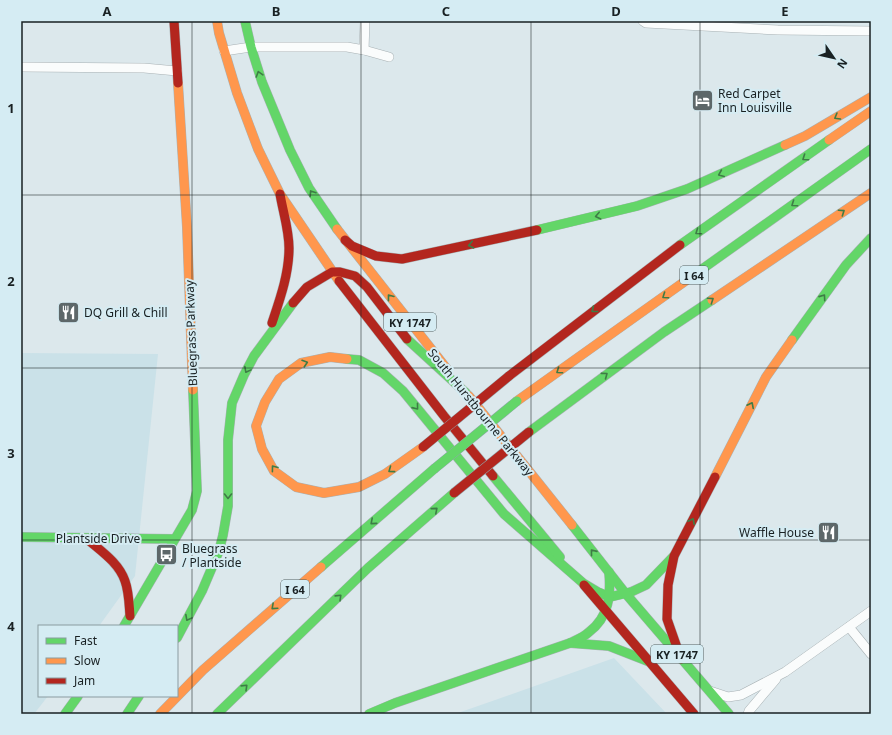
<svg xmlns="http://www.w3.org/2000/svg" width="892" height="735" font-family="'Noto Sans',sans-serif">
  <rect width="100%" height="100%" fill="#dce8ec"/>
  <g fill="#cae1e8">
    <polygon points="21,353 158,354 135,576 99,626 39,626 39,696 48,696 34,714 21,714"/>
    <polygon points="614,658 667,714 455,714 498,699"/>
  </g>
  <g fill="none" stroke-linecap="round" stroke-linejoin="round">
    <defs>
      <g id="street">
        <polyline points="643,21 646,23 778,30 871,31"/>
        <polyline points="364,50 365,21"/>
        <polyline points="224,51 251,47 347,47 364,50 389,57"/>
        <polyline points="21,67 144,68 177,71"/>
        <polyline points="849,627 871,654"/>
        <polyline points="710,691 728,697 741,695 785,672 871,611"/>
        <polyline points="748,714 749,711 776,679"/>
      </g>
      <g id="fast">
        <polyline points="245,21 251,47 262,82 290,150 309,188 337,229"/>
        <polyline points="537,230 637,206 687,189 785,145"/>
        <polyline points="680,245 829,140"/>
        <polyline points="691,277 871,149"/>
        <polyline points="407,339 466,393"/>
        <polyline points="792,340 846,265 871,238"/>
        <polyline points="347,359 359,360 383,373 403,391 504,514 583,583 598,592 610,597 631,592 646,585 674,556"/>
        <polyline points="529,432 664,332 712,300"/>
        <polyline points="493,476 560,557"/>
        <polyline points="572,525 626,594 729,714"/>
        <polyline points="21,537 174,539"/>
        <polyline points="321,567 434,469"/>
        <polyline points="124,626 192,510 197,491 193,390"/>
        <polyline points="177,638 202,591 219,551 223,535 228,506 228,440 232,403 244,375 254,356 293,303"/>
        <polyline points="570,643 609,646 650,662"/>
        <polyline points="65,714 78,696"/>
        <polyline points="127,714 139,696"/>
        <polyline points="217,714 368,568 454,493"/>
        <path d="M369,714L395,703L570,643C576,640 584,637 589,632C609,617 611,595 609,572"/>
      </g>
      <g id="slow">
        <polyline points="217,21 219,33 237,93 258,149 280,194 339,281"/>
        <polyline points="178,83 187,227 193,390"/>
        <polyline points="829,140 871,111"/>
        <polyline points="785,145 805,136 871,97"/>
        <polyline points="337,229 447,369"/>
        <polyline points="712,300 871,193"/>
        <polyline points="347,359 330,357 301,363 279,379 265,402 256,426 262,449 274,471 296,487 324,493 359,487 385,474 423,447"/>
        <polyline points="469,396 572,525"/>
        <polyline points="517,401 691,277"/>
        <polyline points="715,477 766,377 792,340"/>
        <polyline points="160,714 203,670 321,567"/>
      </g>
      <g id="jam">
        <polyline points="174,21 178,83"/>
        <polyline points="345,240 352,246 376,256 402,259 537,230"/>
        <polyline points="339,281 444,416 493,476"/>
        <polyline points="293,303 307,287 332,272 340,272 355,276 367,287 407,339"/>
        <path d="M272,323C280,299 289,274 289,248C289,230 283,212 280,194"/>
        <polyline points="509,376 680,245"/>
        <path d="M87,539C101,551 119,563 125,581C129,592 129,604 130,616"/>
        <polyline points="584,585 694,714"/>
        <polyline points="681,659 667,619 668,585 674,556 715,477"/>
      </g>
    </defs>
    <use href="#street" stroke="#a8b1b4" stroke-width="10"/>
    <use href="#fast" stroke="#a8b1b4" stroke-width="10"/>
    <use href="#slow" stroke="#a8b1b4" stroke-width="10"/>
    <use href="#jam" stroke="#a8b1b4" stroke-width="10"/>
    <use href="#street" stroke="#fafcfc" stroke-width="9"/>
    <use href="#fast" stroke="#63d668" stroke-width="9"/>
    <use href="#slow" stroke="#ff974d" stroke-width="9"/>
    <use href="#jam" stroke="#b3261e" stroke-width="9"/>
    <defs>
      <polyline id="fast-bridge" points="434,469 517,401"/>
      <g id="jam-bridge">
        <polyline points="423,447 509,376"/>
        <polyline points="454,493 529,432"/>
      </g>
    </defs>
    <use href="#fast-bridge" stroke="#90a5ab" stroke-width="10" stroke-linecap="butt"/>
    <use href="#jam-bridge" stroke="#90a5ab" stroke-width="10" stroke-linecap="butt"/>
    <use href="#fast-bridge" stroke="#63d668" stroke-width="9"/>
    <use href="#jam-bridge" stroke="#b3261e" stroke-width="9"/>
  </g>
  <defs><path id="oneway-chevron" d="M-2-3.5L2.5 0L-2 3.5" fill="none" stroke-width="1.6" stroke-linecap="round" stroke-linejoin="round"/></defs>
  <g stroke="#3e7c46">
    <use href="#oneway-chevron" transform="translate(259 74) rotate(-107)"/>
    <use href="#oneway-chevron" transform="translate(837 117) rotate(150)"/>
    <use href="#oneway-chevron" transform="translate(805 158) rotate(145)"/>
    <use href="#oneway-chevron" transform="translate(721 174) rotate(157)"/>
    <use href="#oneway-chevron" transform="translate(312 193) rotate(-123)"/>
    <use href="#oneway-chevron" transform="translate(794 204) rotate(145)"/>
    <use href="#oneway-chevron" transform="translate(842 212) rotate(-34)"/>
    <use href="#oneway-chevron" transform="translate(598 216) rotate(167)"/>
    <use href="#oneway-chevron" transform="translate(698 232) rotate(145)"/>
    <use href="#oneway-chevron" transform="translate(471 245) rotate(168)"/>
    <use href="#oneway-chevron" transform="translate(665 296) rotate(145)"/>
    <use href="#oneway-chevron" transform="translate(390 297) rotate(-128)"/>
    <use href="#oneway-chevron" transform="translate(823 297) rotate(-55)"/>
    <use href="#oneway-chevron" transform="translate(711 300) rotate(-34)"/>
    <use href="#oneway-chevron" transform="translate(594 310) rotate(142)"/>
    <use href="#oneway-chevron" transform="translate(305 363) rotate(-18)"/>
    <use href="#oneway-chevron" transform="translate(247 370) rotate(118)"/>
    <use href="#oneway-chevron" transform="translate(559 371) rotate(145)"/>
    <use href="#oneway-chevron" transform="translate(605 375) rotate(-37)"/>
    <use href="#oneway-chevron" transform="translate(751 405) rotate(-63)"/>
    <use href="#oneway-chevron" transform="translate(416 407) rotate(51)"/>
    <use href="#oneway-chevron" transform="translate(274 468) rotate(-127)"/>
    <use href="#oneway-chevron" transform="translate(391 470) rotate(144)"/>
    <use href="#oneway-chevron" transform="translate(228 496) rotate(90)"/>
    <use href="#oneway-chevron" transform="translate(435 510) rotate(-41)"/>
    <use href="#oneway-chevron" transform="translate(692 521) rotate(-63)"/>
    <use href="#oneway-chevron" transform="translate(373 522) rotate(139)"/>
    <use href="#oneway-chevron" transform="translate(593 552) rotate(-129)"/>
    <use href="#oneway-chevron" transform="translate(339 597) rotate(-44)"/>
    <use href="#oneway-chevron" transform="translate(274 607) rotate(138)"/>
    <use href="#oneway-chevron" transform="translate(188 618) rotate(118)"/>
    <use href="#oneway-chevron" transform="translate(245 687) rotate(-44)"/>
  </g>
  <path fill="none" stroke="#192123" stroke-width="1" stroke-opacity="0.55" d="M192,21V714M361,21V714M531,21V714M700,21V714M21,195H871M21,368H871M21,540H871"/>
  <defs>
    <symbol id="hotel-square" viewBox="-11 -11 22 22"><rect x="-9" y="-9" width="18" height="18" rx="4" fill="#5d6769" stroke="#d5ecf3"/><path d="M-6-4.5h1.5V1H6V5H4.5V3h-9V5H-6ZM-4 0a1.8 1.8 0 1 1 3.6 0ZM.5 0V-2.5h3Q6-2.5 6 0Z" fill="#fff"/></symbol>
    <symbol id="restaurant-square" viewBox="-11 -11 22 22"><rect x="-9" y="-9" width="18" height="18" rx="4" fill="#5d6769" stroke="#d5ecf3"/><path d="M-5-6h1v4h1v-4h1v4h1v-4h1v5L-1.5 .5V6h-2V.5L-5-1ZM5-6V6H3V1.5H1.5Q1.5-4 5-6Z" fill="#fff"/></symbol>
    <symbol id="bus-square" viewBox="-11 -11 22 22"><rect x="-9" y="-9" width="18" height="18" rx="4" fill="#5d6769" stroke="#d5ecf3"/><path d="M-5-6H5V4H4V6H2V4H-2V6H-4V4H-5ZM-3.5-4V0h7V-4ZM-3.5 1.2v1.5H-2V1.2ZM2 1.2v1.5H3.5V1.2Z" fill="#fff"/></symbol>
  </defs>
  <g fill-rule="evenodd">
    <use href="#hotel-square" x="690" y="88" width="25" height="25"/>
    <use href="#restaurant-square" x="56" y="300" width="25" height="25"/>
    <use href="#restaurant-square" x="816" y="520" width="25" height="25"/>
    <use href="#bus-square" x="154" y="542" width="25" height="25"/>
  </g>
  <g text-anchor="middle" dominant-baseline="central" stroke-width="4" stroke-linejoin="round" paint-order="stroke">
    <g fill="#d5ecf3" stroke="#515e61" stroke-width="1">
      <rect x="680" y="266" width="28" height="18" rx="3"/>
      <rect x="384" y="313" width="52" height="18" rx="3"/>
      <rect x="281" y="580" width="28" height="18" rx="3"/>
      <rect x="651" y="645" width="52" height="18" rx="3"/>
    </g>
    <g font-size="11" font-weight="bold" fill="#192123">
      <text x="694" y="275">I 64</text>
      <text x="410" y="322">KY 1747</text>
      <text x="295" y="589">I 64</text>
      <text x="677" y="654">KY 1747</text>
    </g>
    <g font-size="12" fill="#192123" stroke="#d5ecf3" text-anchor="start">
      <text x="718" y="93">Red Carpet<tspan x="718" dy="14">Inn Louisville</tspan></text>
      <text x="84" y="312">DQ Grill &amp; Chill</text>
      <text x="814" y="532" text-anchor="end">Waffle House</text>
      <text x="182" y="548">Bluegrass<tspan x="182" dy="14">/ Plantside</tspan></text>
    </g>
    <g font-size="12" fill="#192123" stroke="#d5ecf3">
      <text transform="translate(191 333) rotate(-92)">Bluegrass Parkway</text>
      <text transform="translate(481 412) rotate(51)">South Hurstbourne Parkway</text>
      <text x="98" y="538">Plantside Drive</text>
    </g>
  </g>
  <rect width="892" height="735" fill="none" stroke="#d5ecf3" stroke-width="44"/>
  <rect x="38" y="625" width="140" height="72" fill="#d5ecf3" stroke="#8a9ba0"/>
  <rect x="46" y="638" width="20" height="6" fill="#63d668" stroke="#8a9ba0"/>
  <text x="74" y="645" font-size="12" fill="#192123">Fast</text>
  <rect x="46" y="658" width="20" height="6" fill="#ff974d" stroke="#8a9ba0"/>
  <text x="74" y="665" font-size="12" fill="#192123">Slow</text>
  <rect x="46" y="678" width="20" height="6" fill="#b3261e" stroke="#8a9ba0"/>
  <text x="74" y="685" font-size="12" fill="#192123">Jam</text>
  <g transform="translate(834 58) rotate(124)" stroke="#d5ecf3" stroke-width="3" paint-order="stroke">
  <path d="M0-3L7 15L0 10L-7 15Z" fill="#192123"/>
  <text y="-6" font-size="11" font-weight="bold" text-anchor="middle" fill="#192123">N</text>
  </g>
  <rect x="22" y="22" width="848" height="691" fill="none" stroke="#192123" stroke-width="1.5"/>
  <g font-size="13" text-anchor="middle" font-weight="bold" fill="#192123">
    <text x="107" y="16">A</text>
    <text x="276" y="16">B</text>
    <text x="446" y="16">C</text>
    <text x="616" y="16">D</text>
    <text x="785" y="16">E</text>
    <text x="11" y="113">1</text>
    <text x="11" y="286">2</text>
    <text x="11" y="458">3</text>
    <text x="11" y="631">4</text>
  </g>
</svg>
